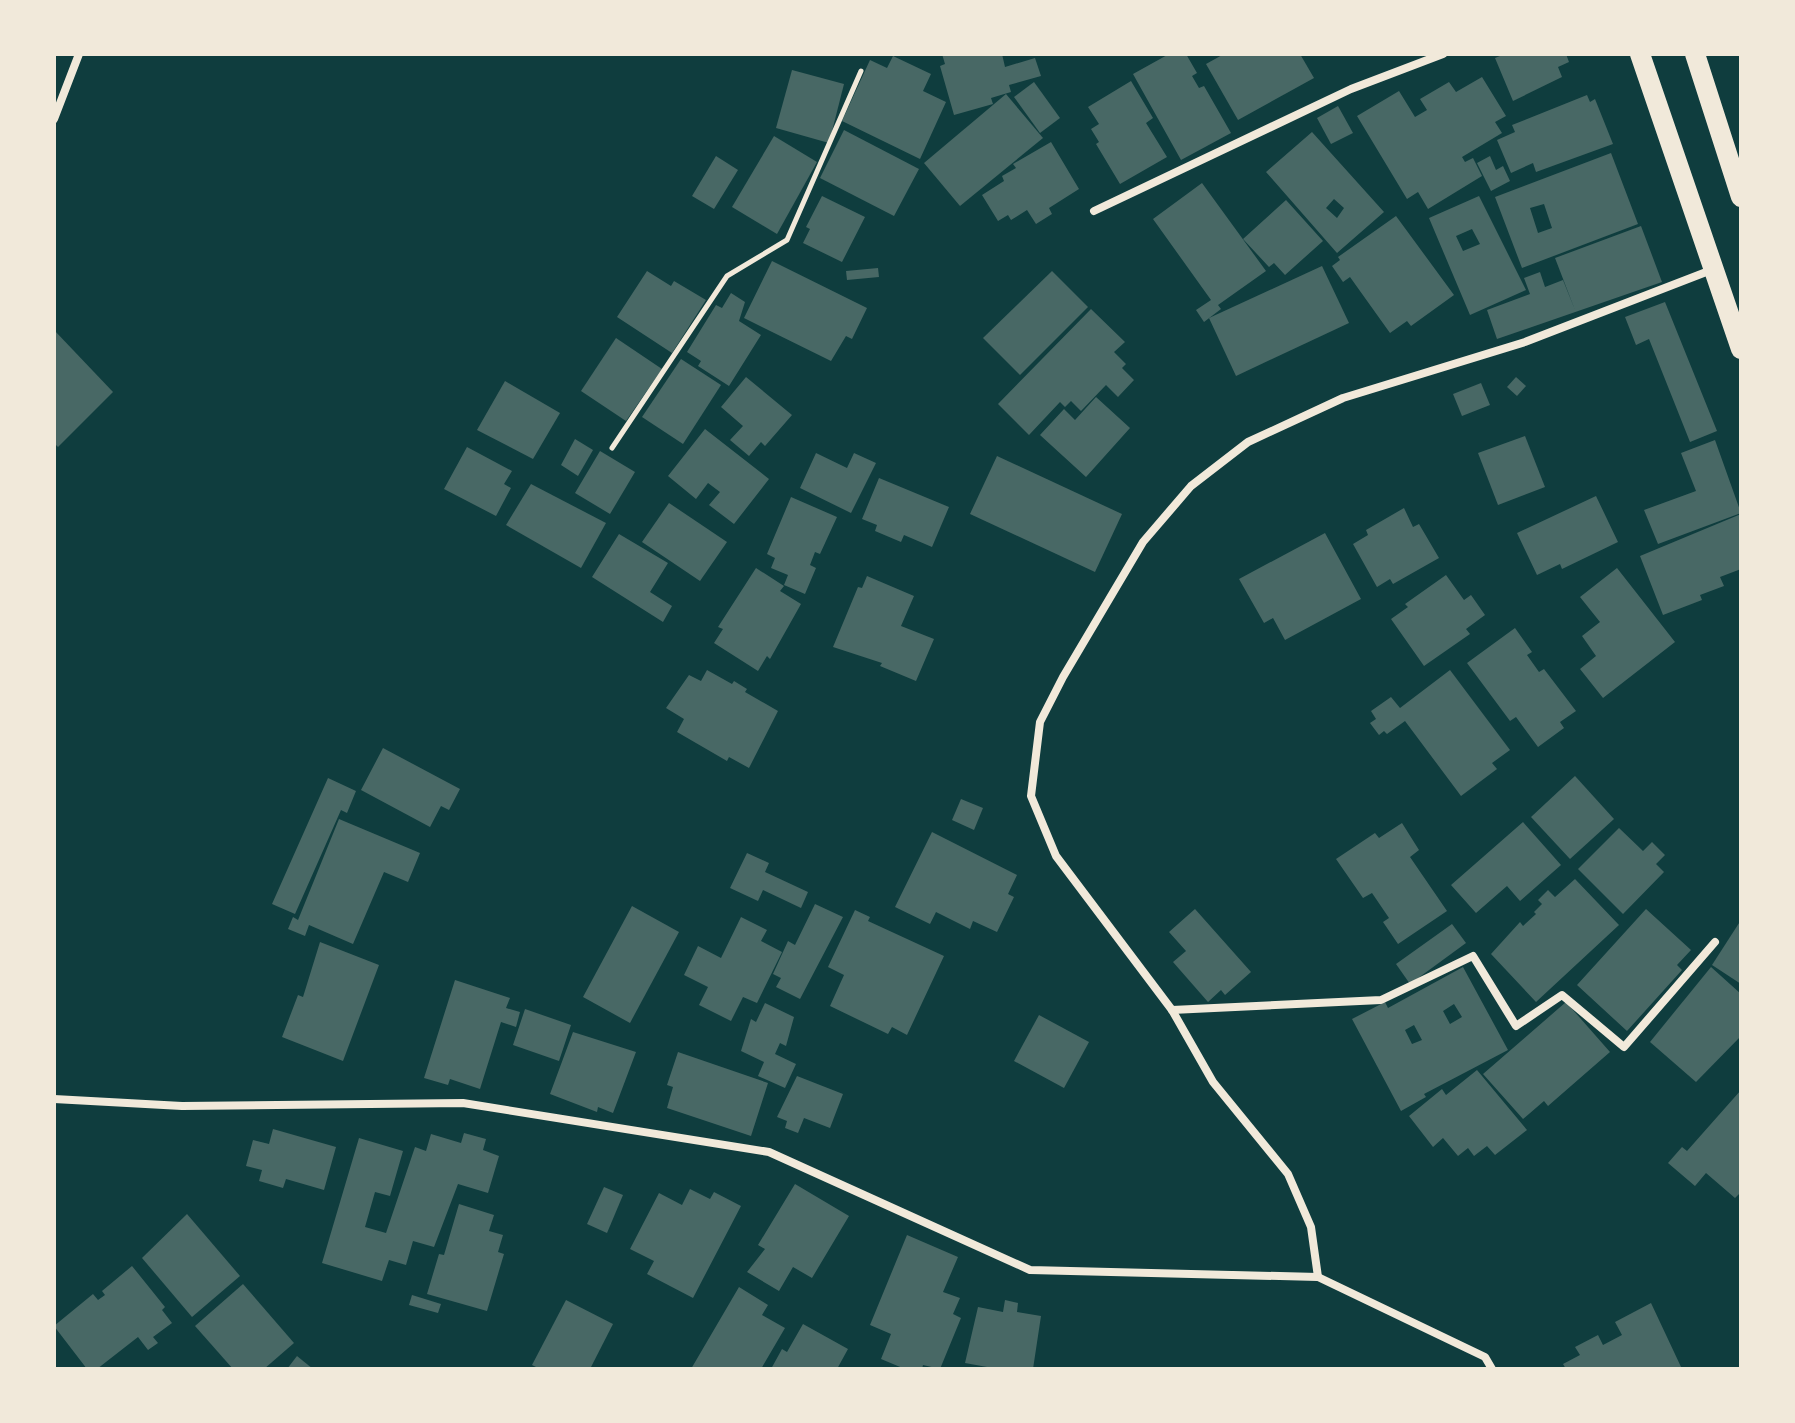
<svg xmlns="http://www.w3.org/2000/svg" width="1795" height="1423" font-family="Commissioner,sans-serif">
  <rect width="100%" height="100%" fill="#0f3d3e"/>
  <g fill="#486865" fill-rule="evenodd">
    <polygon points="942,54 1002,54 1005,67 1035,58 1041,76 1009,85 1011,92 991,98 993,104 954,115 940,66 945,64"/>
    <polygon points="1169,54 1186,54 1197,73 1192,76 1199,88 1204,86 1231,133 1181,160 1133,74"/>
    <polygon points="1224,54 1300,54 1314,78 1238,120 1206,64"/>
    <polygon points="1505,54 1566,54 1569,62 1558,67 1562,77 1513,101 1495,58"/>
    <polygon points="893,56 931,74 923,91 946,102 920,159 842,121 870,60 887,68"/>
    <polygon points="792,70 844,84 829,143 776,128"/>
    <polygon points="1482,77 1506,116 1495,122 1502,133 1462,157 1465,162 1473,158 1482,176 1428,209 1418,192 1407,199 1357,116 1399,91 1415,117 1427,110 1420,99 1449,82 1456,92"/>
    <polygon points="1131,81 1153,118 1146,123 1167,157 1120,184 1096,144 1099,142 1091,129 1099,124 1088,107"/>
    <polygon points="1034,82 1060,118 1040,133 1014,97"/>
    <polygon points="1006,94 1043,138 960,206 924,163"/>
    <polygon points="1587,95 1590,102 1595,99 1613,144 1536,172 1533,163 1511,173 1497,140 1515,132 1512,125"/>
    <polygon points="1338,106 1353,133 1331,144 1317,118"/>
    <polygon points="844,130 919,169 894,216 820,178"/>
    <path d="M1312,132L1384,212L1337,253L1266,172ZM1334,199L1344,208L1337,218L1326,208Z"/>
    <polygon points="774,136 817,162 777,234 732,207"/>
    <polygon points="1051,142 1079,189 1049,208 1052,214 1036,224 1027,210 1011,220 1008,215 998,221 982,195 1004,181 1002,176 1016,168 1013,164"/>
    <path d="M1611,153L1638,224L1522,268L1495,197ZM1544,204L1552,228L1538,233L1530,208Z"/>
    <polygon points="716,156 738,170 714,209 692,196"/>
    <polygon points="1490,156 1496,170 1503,166 1510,181 1491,191 1477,163"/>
    <polygon points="1202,183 1266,271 1218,305 1221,309 1204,322 1196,310 1211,300 1153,219"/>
    <polygon points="822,196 865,217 842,262 803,243 810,229 806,227"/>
    <path d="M1479,196L1526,290L1470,315L1429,218ZM1472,229L1480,244L1463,251L1456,236Z"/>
    <polygon points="1286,200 1323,241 1285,275 1274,263 1269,267 1243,239"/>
    <polygon points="1396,216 1454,295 1411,326 1407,321 1390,333 1350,277 1343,282 1332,266 1340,260 1338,257"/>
    <polygon points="1641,226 1662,282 1497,339 1487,310 1530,294 1524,278 1540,272 1545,287 1563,280 1575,310 1555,258"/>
    <polygon points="772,261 867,308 852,339 846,336 831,361 744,318"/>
    <polygon points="1322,266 1349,323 1236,376 1209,318"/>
    <polygon points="878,268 879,277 847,280 846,271"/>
    <polygon points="647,271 671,286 674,281 706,300 672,353 617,317"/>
    <polygon points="1052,271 1088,307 1020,375 983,338"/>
    <polygon points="731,293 745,302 739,321 761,335 729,386 698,366 701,361 687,352 716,305 722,308"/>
    <polygon points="1665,302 1717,431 1690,442 1649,339 1636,345 1625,317"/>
    <polygon points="1091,309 1125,342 1114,352 1126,364 1122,368 1134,380 1118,397 1106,385 1081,411 1071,401 1065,407 1060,402 1029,435 998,404"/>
    <polygon points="54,330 113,392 58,447 54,443"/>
    <polygon points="616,338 662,369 626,421 581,391"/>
    <polygon points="681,359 721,385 683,444 642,417"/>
    <polygon points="746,377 792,415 765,446 761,442 749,456 730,440 743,426 721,407"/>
    <polygon points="1516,377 1526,386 1517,396 1507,387"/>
    <polygon points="505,381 560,413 533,459 477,430"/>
    <polygon points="1481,383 1490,405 1462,416 1453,394"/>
    <polygon points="1096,397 1130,428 1086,477 1040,435 1064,409 1075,420"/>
    <polygon points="705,429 769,479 734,524 709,505 720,492 708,483 696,499 668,476"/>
    <polygon points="1525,436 1545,487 1498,505 1478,453"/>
    <polygon points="575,439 593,450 578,476 561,465"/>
    <polygon points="1715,440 1741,513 1658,544 1644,510 1696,491 1681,453"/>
    <polygon points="467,447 512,471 504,484 511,488 496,516 444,489"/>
    <polygon points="600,451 635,472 610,514 575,493"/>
    <polygon points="816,453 847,468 854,453 876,463 851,513 800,488"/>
    <polygon points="997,456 1122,514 1095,572 970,514"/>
    <polygon points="879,478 949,507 932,547 904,535 901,542 875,531 877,525 862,519"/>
    <polygon points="531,484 606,523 581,568 506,525"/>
    <polygon points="1596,496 1618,542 1562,569 1560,564 1537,575 1517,533"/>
    <polygon points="791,497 837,517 820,554 815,552 810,565 816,568 805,594 784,585 788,575 771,568 775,558 767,554"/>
    <polygon points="669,503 727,542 700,581 642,542"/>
    <polygon points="1404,508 1413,527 1419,524 1439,558 1393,584 1390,579 1377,587 1353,544 1368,535 1366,530"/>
    <polygon points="1741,514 1741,569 1720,577 1724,586 1700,595 1702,600 1663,615 1640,556"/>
    <polygon points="1325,533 1361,599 1285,640 1273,618 1264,623 1239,579"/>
    <polygon points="619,534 668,563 650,592 672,606 663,622 592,577"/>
    <polygon points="756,568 784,586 780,591 801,604 770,659 767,656 758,671 714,643 723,629 718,627"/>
    <polygon points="1617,568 1675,642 1603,698 1580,669 1596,656 1582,636 1600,622 1580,597"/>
    <polygon points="1446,575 1464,600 1471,595 1485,615 1466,629 1470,634 1424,666 1391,619 1408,607 1405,604"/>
    <polygon points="867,576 914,596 901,626 934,639 916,681 880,666 882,663 833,647 858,587 862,588"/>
    <polygon points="1515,628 1532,652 1527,655 1539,672 1544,669 1576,711 1560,722 1564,728 1538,747 1516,717 1510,721 1467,663"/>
    <polygon points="707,670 732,684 734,681 747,689 745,692 778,711 749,768 729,757 727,761 677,732 684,719 666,708 689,675 701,681"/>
    <polygon points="1450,670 1510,750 1492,763 1497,769 1461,796 1405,721 1387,734 1384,731 1379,735 1370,723 1376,719 1371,711 1391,697 1400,708"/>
    <polygon points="383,748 460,789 449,810 441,806 430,827 361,790"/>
    <polygon points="1575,776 1614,819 1570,859 1531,817"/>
    <polygon points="328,778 356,791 347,813 341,810 295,914 272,904"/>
    <polygon points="961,799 983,808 974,830 952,820"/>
    <polygon points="339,819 420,853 408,882 384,872 353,944 309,925 305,936 288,929 293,917 298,920"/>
    <polygon points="1523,822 1561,865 1520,901 1507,886 1476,913 1451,885"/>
    <polygon points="1402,823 1419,850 1410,857 1447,911 1398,944 1383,922 1389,918 1372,893 1363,898 1336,859 1375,833 1379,838"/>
    <polygon points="1619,828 1643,851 1652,842 1665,855 1656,864 1664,872 1623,914 1578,869"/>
    <polygon points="932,832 1017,875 1008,894 1014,897 997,932 973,921 970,929 936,912 930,924 895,907"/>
    <polygon points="747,853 769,863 765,872 808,892 801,908 763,890 758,901 730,888"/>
    <polygon points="1575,879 1619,925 1536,1002 1491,954 1520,922 1523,926 1536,914 1534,912 1542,904 1538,900 1548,890 1555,897"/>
    <polygon points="815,904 843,917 800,999 776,987 781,978 773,974 788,941 795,945"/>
    <polygon points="632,906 679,932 630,1023 583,997"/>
    <polygon points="1195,909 1251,972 1225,995 1221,990 1208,1002 1173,962 1186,951 1169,932"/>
    <polygon points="1646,909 1691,950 1677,965 1682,970 1627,1031 1577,985"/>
    <polygon points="855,910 870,917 868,921 944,956 907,1035 892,1027 888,1034 830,1006 844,975 828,967"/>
    <polygon points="741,917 767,930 761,941 782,952 757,1003 743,997 731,1021 699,1005 708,987 684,975 698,946 721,958"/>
    <polygon points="1741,920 1741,984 1712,965"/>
    <polygon points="1452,924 1466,943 1410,984 1396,964"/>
    <polygon points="320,942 379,965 343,1061 282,1037 298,995 303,997"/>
    <path d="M1463,967L1508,1050L1424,1094L1426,1097L1401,1111L1352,1019L1385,1002L1388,1008ZM1454,1004L1462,1017L1450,1024L1443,1011ZM1414,1025L1422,1040L1412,1044L1405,1030Z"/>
    <polygon points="1711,967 1741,994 1741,1036 1696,1082 1650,1042"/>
    <polygon points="455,980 510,998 506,1008 520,1012 516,1027 501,1022 480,1089 450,1079 448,1085 424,1078"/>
    <polygon points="1566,1002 1610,1052 1548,1106 1544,1101 1523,1119 1483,1074"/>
    <polygon points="765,1003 794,1017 786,1046 780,1043 775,1054 796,1064 785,1088 758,1076 764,1062 741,1051 751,1019 756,1022"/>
    <polygon points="525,1009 571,1025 559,1061 513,1045"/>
    <polygon points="1039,1015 1089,1042 1064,1088 1014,1061"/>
    <polygon points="573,1032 636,1052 613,1113 598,1107 597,1112 550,1094"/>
    <polygon points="678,1052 768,1083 751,1136 667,1108 673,1087 667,1085"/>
    <polygon points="1477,1070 1527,1130 1495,1155 1487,1146 1474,1156 1468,1148 1458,1156 1443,1138 1433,1147 1409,1116 1442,1089 1446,1095"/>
    <polygon points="797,1076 843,1094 830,1128 804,1118 798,1133 785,1128 787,1121 777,1117"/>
    <polygon points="1741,1090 1741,1192 1735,1198 1706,1173 1695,1186 1668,1163 1682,1147 1687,1151"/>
    <polygon points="273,1129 336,1147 324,1190 286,1179 283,1188 259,1181 262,1170 246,1166 253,1140 269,1144"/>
    <polygon points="464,1133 486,1139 483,1150 499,1156 488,1193 458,1184 434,1247 413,1241 406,1265 389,1260 382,1281 322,1263 359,1138 403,1151 390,1196 375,1192 365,1227 386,1233 415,1147 426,1151 431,1134 461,1143"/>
    <polygon points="795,1184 849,1216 812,1278 793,1267 779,1291 747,1272 765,1249 758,1245"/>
    <polygon points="604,1187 623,1195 607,1233 587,1224"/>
    <polygon points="690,1189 710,1199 714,1192 741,1206 693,1298 647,1274 654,1261 630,1249 659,1193 682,1205"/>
    <polygon points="459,1204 494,1215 489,1231 503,1235 498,1252 504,1254 487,1311 427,1294 439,1254 444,1255"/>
    <polygon points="187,1214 240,1276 192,1317 142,1258"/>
    <polygon points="907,1235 958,1257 943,1292 960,1298 953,1314 961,1318 940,1369 923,1365 922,1369 905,1369 881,1359 891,1334 870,1325"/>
    <polygon points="132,1266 165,1307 162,1310 172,1323 153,1337 158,1343 148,1350 138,1337 97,1369 87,1369 54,1326 93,1294 98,1300 105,1295 102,1291"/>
    <polygon points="243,1284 294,1343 264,1369 233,1369 195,1326"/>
    <polygon points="739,1287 768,1305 762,1315 785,1328 761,1369 691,1369"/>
    <polygon points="412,1295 441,1304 438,1313 409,1305"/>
    <polygon points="566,1300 613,1324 590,1369 540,1369 532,1365"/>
    <polygon points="1005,1300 1018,1303 1017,1312 1041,1316 1033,1369 998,1369 965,1363 978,1307 1003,1312"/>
    <polygon points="1651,1303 1682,1369 1566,1369 1563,1364 1580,1355 1575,1347 1598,1335 1603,1345 1622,1335 1615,1322"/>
    <polygon points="803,1324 848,1349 837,1369 771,1369 782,1349 787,1352"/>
    <polygon points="297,1356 313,1369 287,1369"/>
  </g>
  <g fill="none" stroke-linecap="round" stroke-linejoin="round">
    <polyline stroke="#f1e9da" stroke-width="5" points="612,448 727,276 787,240 861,71"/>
    <g stroke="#f1e9da" stroke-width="8">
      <polyline points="54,119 79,54"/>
      <polyline points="1094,211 1351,89 1443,54"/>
      <polyline points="1172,1010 1381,1000 1473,956 1516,1026 1562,995 1624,1047 1715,942"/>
      <polyline points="54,1099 182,1106 463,1103 769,1152 1030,1270 1318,1277 1485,1357 1492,1369"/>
      <polyline points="1318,1277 1311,1227 1288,1174 1213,1082 1172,1010 1056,856 1031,796 1040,722 1063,677 1143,542 1191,486 1248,442 1343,398 1525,342 1714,269"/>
    </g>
    <g stroke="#f1e9da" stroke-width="20">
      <polyline points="1640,54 1741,349"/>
      <polyline points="1695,54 1741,197"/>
    </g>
  </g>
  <rect width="1795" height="1423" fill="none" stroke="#f1e9da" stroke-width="112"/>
</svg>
